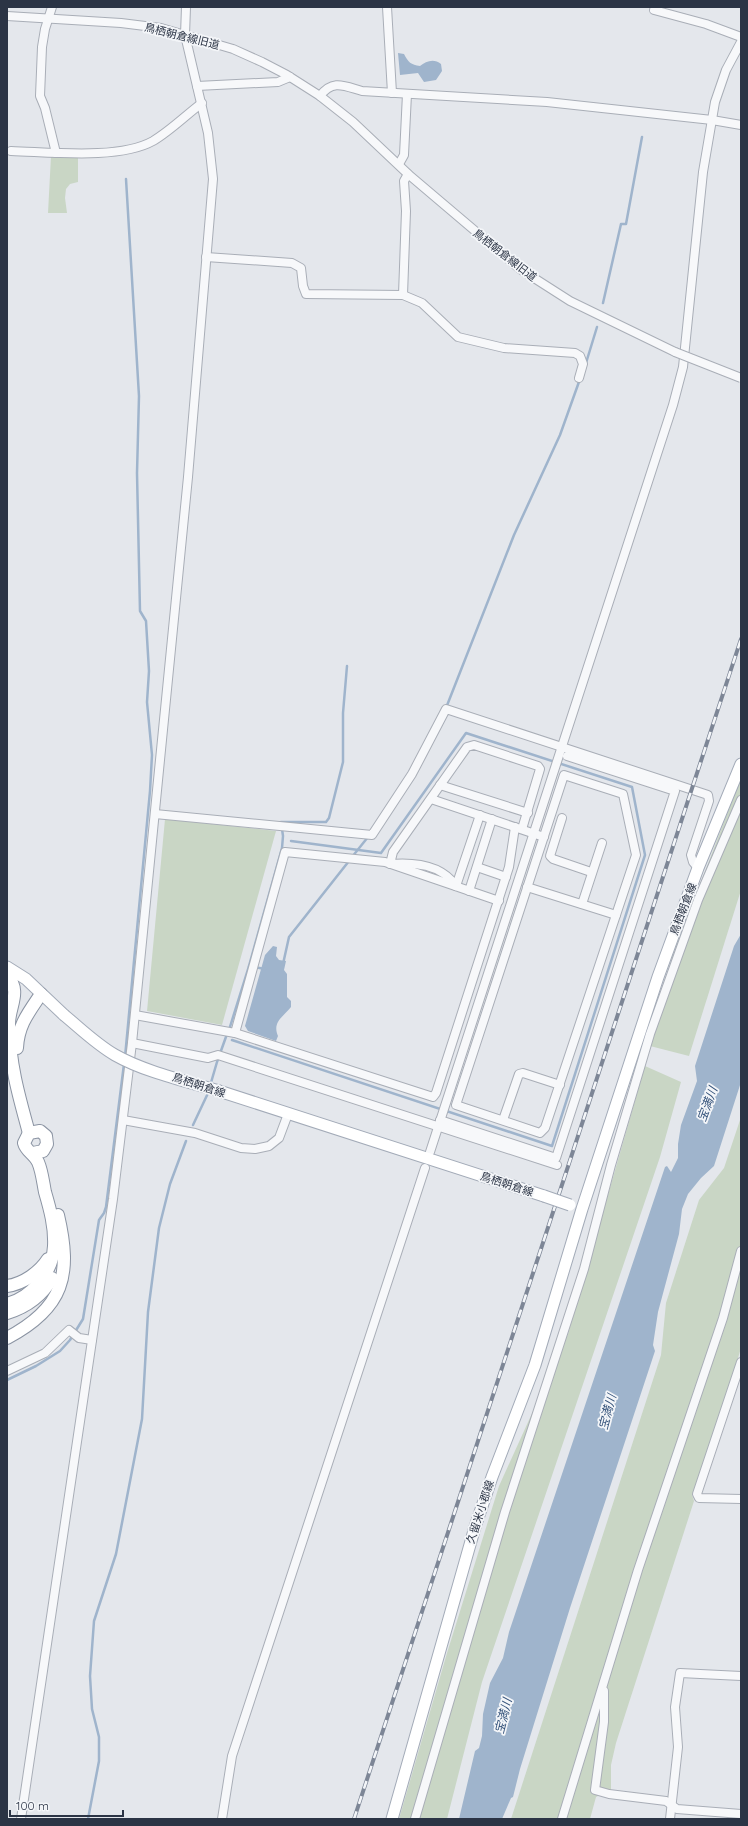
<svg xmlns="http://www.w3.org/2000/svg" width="748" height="1826" font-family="Quicksand,'Noto Sans JP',sans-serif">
  <rect width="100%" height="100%" fill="#e4e7ec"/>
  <g fill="#c9d6c5">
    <polygon points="51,156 78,156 78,182 70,184 66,189 65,198 67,213 48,213"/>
    <polygon points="741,778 741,890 689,1056 650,1046 672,957"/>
    <polygon points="165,819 276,831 222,1025 147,1011"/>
    <polygon points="645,1066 681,1082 660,1157 482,1682 447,1819 399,1819 447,1653 499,1486 568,1334"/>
    <polygon points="741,1117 741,1348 726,1398 692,1495 694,1501 616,1743 611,1765 611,1789 596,1797 590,1819 511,1819 661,1355 666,1303 699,1200 724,1168"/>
  </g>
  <g fill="#9fb4cc">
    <path d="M398,53L404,54C408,62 411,65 420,66C426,61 434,58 441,64L442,71L436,80L424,82L418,73L400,75Z"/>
    <polygon points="741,934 741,1082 714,1166 701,1178 688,1194 682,1209 679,1234 658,1312 653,1345 655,1351 570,1608 520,1769 513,1797 511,1798 502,1819 459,1819 475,1751 479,1748 482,1736 483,1714 490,1683 503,1658 509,1632 665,1167 667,1166 671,1172 678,1158 678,1144 681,1125 697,1081 695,1066 734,946"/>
    <path d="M273,946L277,947L276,956L279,960L286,961L284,970L287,974V997L291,1001V1007C283,1017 272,1022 278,1036L276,1041L248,1031L245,1026L265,955Z"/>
  </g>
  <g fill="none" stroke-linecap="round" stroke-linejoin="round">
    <g stroke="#9fb4cc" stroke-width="2.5">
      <polyline points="603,303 621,224 626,224 642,137"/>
      <polyline points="586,363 597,327"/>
      <polyline points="446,708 514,535 560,435 580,379"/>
      <polyline points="352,857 368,837"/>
      <polyline points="283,964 289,937 349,861"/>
      <polyline points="249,966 265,969"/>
      <polyline points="229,1030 249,966 282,848 283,836 281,822 326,822 329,818 343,762 343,713 347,666"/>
      <polyline points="232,1040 552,1146 645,855 632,787 466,733 381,853 291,841"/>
      <polyline points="125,1057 150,791 152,755 147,702 149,671 146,621 140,611 137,473 139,396 126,179"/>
      <polyline points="210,1086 217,1062 227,1034"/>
      <polyline points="193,1125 209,1091"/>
      <polyline points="7,1380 36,1366 60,1351 70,1340 83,1319 99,1220 104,1213 106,1207 124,1064"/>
      <polyline points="88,1819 99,1761 99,1737 92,1709 90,1676 94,1621 116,1554 142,1419 148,1312 159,1228 170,1184 186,1141"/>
    </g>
    <defs>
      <g id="minor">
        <polyline points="52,7 45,29 42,47 40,96 45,108 56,153"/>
        <polyline points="387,7 392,93"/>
        <polyline points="655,7 654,10 706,24 741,37"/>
        <polyline points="7,16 121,23 161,28 233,49 262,62 287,75 320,96 353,122 408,174 520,269 570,301 675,352"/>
        <polyline points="197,86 278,82 290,77"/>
        <path d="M320,96C333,79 344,86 362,91L547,102L712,120L741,125"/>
        <path d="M11,151C50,152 119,160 153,141C170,131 186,115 202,103"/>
        <polyline points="399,164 404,155 407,94"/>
        <polyline points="206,257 292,263 301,268 303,286 306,294 403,295 422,303 458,337 504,348 575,353 580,356 583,364 579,378"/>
        <polyline points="403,295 406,211 404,181 408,174"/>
        <polygon points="564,775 623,794 636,855 545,1128 540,1133 456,1105"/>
        <polyline points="440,785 528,813"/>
        <polyline points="431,799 544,837"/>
        <polyline points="155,814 372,835 412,774 446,709 708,795 709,801 691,855 693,862 698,868"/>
        <polyline points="562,818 550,856 553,859 591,872"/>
        <polyline points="477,867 506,877"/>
        <path d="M456,886C441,864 414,862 390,864L393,852L467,747L474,745L538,766L540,769L522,829"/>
        <polyline points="456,886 480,815"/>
        <polyline points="527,887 616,915"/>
        <polyline points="469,891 492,819"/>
        <polyline points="582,904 602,843"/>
        <polyline points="135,1015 235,1033 433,1097 436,1093 509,867 515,827"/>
        <polyline points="235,1033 285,852 385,862 499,901"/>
        <polyline points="132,1043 208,1058 218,1055 557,1165"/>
        <polyline points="123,1120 195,1133 241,1148 255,1149 269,1146 279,1138 288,1114"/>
        <polyline points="440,1120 556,1158 675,791 567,756"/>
        <polyline points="503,1120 519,1074 523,1073 560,1085"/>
        <polyline points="430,1152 673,405 683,367 703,172 715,102 726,70 741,42"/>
        <polyline points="741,1362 697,1494 699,1498 741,1499"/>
        <polyline points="7,1371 45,1353 69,1330 79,1338 92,1340"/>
        <polyline points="604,1691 604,1722 595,1790 609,1794 666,1801 677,1809 741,1814"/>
        <polyline points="21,1819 113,1199 132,1043 188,477 213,179 208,133 185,35 186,7"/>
        <polyline points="222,1819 232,1756 425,1168"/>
        <polyline points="415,1819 505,1512 584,1269 611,1165 650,1034 698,900 741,800"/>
        <polyline points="562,1819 638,1570 723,1318 741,1251"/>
        <polyline points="670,1819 678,1747 675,1707 680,1673 741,1676"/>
      </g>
      <g id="major">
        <polyline points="7,967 26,979 64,1015"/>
        <polyline points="219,1091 544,1196"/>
        <polyline points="392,1819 475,1527 492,1477 535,1365 582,1209 658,977 698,868 741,764"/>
      </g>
      <g id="highway">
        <path d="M7,974C22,993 9,1005 9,1024C9,1062 19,1097 29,1133"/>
        <path d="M17,1048C18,1025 29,1012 41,994"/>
        <path d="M7,1286C23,1284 40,1272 48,1259"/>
        <path d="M7,1304C31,1298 53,1272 54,1246C55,1227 50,1209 45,1192C43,1182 42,1171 38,1162C34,1154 26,1151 24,1143L29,1133L40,1131L46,1136L47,1144L43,1151L33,1153"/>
        <path d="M7,1313C26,1307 42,1296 52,1278"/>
        <path d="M7,1338C64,1308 72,1275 58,1215"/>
      </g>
    </defs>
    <use href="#minor" stroke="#a9aeb7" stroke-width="10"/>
    <use href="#major" stroke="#a3abb8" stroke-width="13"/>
    <use href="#highway" stroke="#8b94a3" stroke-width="14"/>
    <use href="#minor" stroke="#f7f8fa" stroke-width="8"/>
    <use href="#major" stroke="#fff" stroke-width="11"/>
    <use href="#highway" stroke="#fff" stroke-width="12"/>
    <defs>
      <polyline id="rail" points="354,1819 741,639"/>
    </defs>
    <use href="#rail" stroke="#7d8696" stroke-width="4"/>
    <use href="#rail" stroke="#f4f6f9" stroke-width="2.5" stroke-dasharray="8" stroke-linecap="butt"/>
    <defs>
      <polyline id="minor-bridge" points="675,352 741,378"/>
      <g id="major-bridge">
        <path d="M64,1015C81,1029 96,1044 115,1055C145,1072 186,1081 219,1091"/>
        <polyline points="544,1196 570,1205"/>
      </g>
    </defs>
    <use href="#minor-bridge" stroke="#a9aeb7" stroke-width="10" stroke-linecap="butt"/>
    <use href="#major-bridge" stroke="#a3abb8" stroke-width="13" stroke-linecap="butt"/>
    <use href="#minor-bridge" stroke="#f7f8fa" stroke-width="8"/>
    <use href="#major-bridge" stroke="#fff" stroke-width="11"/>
  </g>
  <g text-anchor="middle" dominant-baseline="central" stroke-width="3.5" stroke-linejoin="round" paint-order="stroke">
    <g font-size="11" fill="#2b3445" stroke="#f4f6f9">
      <text transform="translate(182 36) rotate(14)">鳥栖朝倉線旧道</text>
      <text transform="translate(505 255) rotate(38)">鳥栖朝倉線旧道</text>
      <text transform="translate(683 909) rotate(-69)">鳥栖朝倉線</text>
      <text transform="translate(199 1085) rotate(18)">鳥栖朝倉線</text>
      <text transform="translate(507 1184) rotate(18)">鳥栖朝倉線</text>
      <text transform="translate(480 1512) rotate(-72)">久留米小郡線</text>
    </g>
    <g font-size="12" font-style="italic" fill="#34527a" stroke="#f4f6f9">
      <text transform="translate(707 1104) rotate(-70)">宝満川</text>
      <text transform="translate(607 1412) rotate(-75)">宝満川</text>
      <text transform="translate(503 1716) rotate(-76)">宝満川</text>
    </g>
  </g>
  <rect width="748" height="1826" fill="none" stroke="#2b3445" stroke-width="16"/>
  <path d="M10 1810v6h113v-6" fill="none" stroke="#2b3445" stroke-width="2"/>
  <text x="16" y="1810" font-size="12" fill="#2b3445" stroke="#f4f6f9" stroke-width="3" paint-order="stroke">100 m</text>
</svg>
